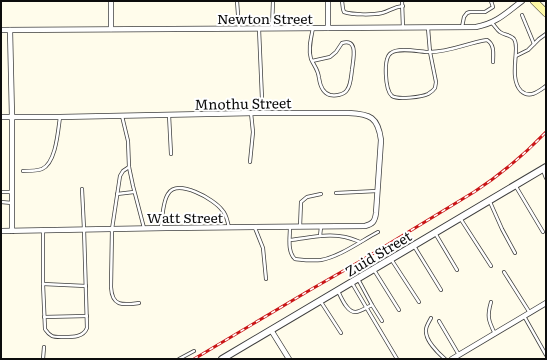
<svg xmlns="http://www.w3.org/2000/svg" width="547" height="360" font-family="Literata,serif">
  <rect width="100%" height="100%" fill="#fffceb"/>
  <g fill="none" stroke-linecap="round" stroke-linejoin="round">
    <defs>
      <g id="service">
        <polyline points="237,1 239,28"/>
        <path d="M342,1L343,9L344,12C353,15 373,15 382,13C390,11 393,7 403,6"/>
        <polyline points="402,1 403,28"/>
        <polyline points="522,15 534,44"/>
        <path d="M492,23C495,26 497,30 500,32C504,35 511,35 514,39C516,42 516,45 516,48C516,61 511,81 521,91C530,99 539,91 546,86"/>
        <polyline points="462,27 464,17 467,13 470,12 485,12 493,7 491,1"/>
        <polyline points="272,28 273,1"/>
        <path d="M428,28L430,52L436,82L435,88C433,91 431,92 428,94C422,97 398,100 392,96C385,90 383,58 391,53C399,47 420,52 430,52C450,52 467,43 487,40C495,45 493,54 493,62"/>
        <polyline points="259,29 262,99"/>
        <polyline points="516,56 528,50 539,39 546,34"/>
        <path d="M312,61L330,57L336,52L342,43C359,38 353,60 352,70C351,76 351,85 347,90C344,95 335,96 330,95C323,93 320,85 319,78C318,69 314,66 311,59C308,49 311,38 313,28"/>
        <polyline points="169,115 171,154"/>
        <polyline points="122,116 128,141 129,167 133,186 144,228"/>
        <polyline points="250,162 253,132 251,113"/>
        <path d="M129,167L123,171L120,176L112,229L111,287C112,307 123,305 139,303"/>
        <polyline points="543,170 546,178"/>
        <path d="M23,171C29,171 37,171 42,169C56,163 58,131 60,117"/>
        <polyline points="515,185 543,232"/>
        <polyline points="1,192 11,192"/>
        <polyline points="336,193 377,191"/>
        <polyline points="117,194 134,192"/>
        <polyline points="1,202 12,203"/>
        <polyline points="490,202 502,229 515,253"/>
        <polyline points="460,218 491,266"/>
        <path d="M290,227C290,237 287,252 295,259C304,260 312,261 321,260C339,257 361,241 378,232"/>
        <polyline points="300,227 301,202 307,197 321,194"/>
        <path d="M161,228C162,218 163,201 168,194C177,178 214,199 222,210C227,215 227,221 229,227"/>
        <polyline points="255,228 263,248 266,279"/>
        <path d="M43,230V284L45,329C47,332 48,334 52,336C54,337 58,337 61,337C71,337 83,338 87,328L84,229L82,189"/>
        <polyline points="435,233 457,270"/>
        <polyline points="320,236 321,227"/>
        <path d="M290,240C308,238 327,233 345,237C350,238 355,240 360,242"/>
        <polyline points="414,246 441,290"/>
        <polyline points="391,259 419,302"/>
        <polyline points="374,270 399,310"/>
        <polyline points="504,272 530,313"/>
        <polyline points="358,279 372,305"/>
        <polyline points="352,283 369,312 397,359"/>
        <polyline points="43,284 86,286"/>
        <path d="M338,291C341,297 347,313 356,312C362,311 367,307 372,305L382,321"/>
        <polyline points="321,302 341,333"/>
        <path d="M491,302C487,316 488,320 495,334"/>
        <polyline points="524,316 546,355"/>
        <polyline points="44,317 87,316"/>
        <path d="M431,318C429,322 426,326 426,330C425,340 438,353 445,359"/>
        <polyline points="439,321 459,355"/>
        <polyline points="43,359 44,347"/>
        <polyline points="179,359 194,351"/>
      </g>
      <g id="minor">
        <polyline points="111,1 111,29"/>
        <polyline points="328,1 328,28"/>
        <path d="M1,30L476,27C497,23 506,13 522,1"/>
        <polyline points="10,30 12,117 12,231"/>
        <path d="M1,117H60L255,113H349C370,114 378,117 381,140L376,213C375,221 373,224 365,226L166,228L1,231"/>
        <polyline points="271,330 289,359"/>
        <polyline points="452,359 546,303"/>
      </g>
      <polyline id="tertiary" points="222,359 546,167"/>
      <polyline id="secondary" points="534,1 546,13"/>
    </defs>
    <use href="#service" stroke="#3f3f3f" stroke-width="4"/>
    <use href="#minor" stroke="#3f3f3f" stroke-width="6"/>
    <use href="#tertiary" stroke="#3f3f3f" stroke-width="8"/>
    <use href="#secondary" stroke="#2e2e2e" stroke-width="8"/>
    <use href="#service" stroke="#fff" stroke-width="2.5"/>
    <use href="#minor" stroke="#fff" stroke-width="4.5"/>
    <use href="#tertiary" stroke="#fff" stroke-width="6"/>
    <use href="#secondary" stroke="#fff9a6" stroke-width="7"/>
    <defs>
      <path id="rail" d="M194,359L310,290L364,259L474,192C500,175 524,155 546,132"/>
    </defs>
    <use href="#rail" stroke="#ca1617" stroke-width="3"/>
    <use href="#rail" stroke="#fff" stroke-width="1.5" stroke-dasharray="4.5" stroke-linecap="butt"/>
  </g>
  <g text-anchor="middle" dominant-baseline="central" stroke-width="4" stroke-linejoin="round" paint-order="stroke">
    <g font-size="14" fill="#0c0c0c" stroke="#fff">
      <text x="265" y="18">Newton Street</text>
      <text transform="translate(243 103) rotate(-1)">Mnothu Street</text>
      <text x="185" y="217">Watt Street</text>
      <text transform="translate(378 253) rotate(-31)">Zuid Street</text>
    </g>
  </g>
  <rect width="547" height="360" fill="none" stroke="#0c0c0c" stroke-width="4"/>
</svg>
